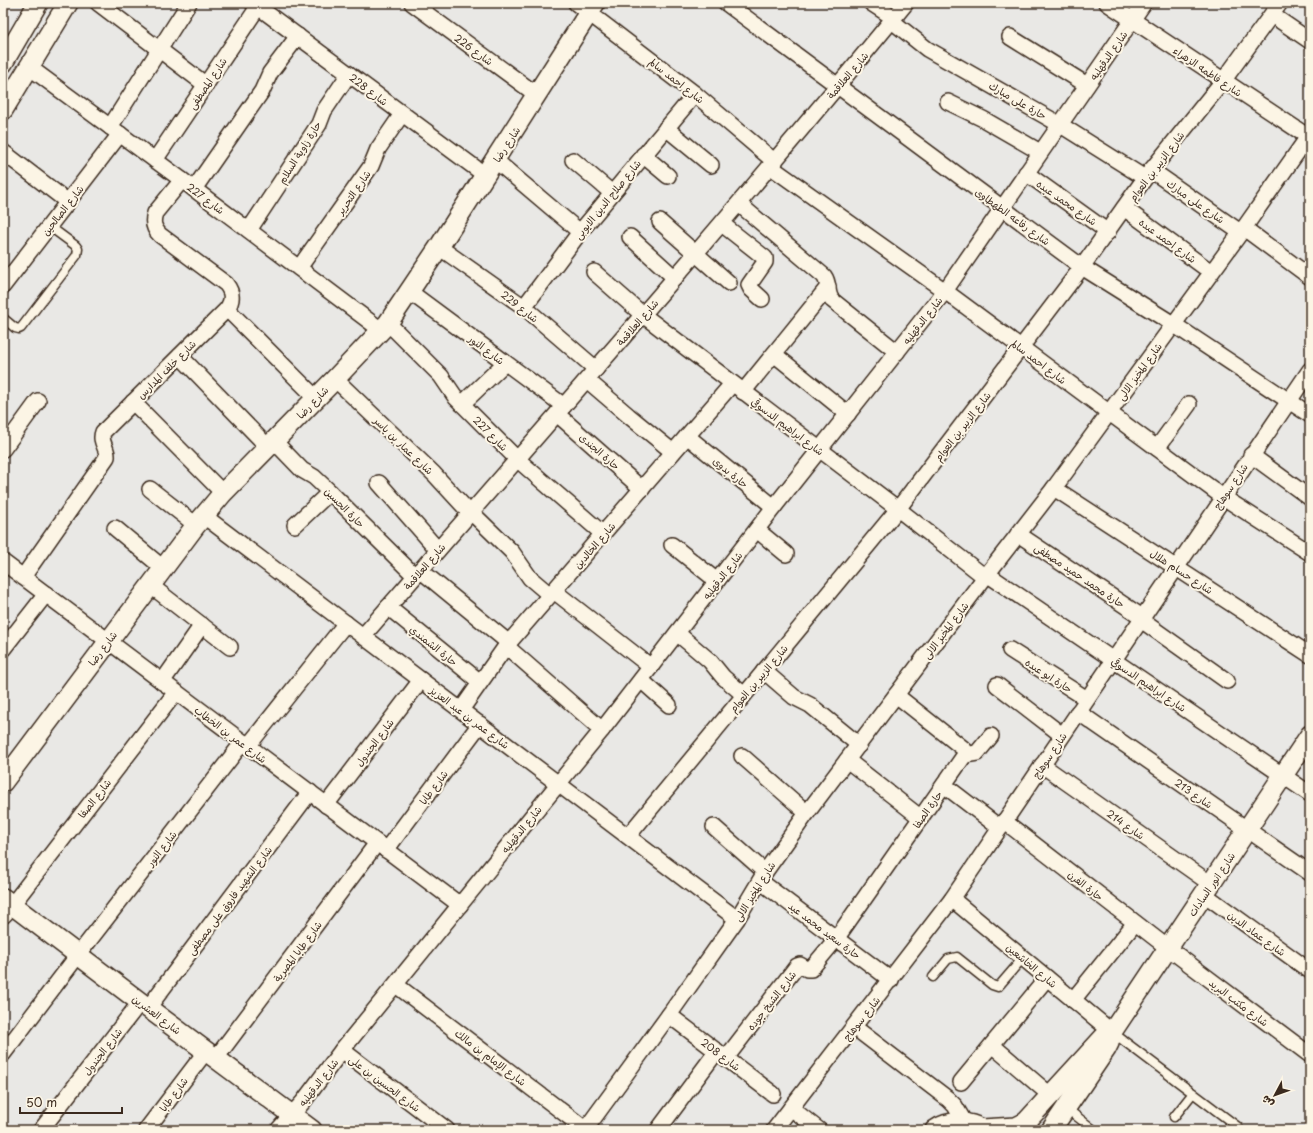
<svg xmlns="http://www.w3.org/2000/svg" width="1313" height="1133" font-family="'Playpen Sans','Playpen Sans Arabic',sans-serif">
  <rect width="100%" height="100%" fill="#e9e8e5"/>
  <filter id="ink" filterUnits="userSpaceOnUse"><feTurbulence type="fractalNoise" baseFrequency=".025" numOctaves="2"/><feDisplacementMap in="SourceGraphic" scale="8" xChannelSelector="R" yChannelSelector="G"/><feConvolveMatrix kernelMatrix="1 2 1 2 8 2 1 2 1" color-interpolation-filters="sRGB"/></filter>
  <g filter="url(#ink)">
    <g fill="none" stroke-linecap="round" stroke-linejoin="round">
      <defs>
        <g id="service">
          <polyline points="3,318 15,328 19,329 21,328 77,255 78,249 76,246 49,226"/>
          <polyline points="933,977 948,959 957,957 992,985 998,987 1023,958"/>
          <polyline points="1112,1032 1238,1127"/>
          <polyline points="1066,1108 1094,1130"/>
          <polyline points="1174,1117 1193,1093"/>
        </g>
        <g id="minor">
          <polyline points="98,3 206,85"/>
          <polyline points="253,3 485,175"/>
          <polyline points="412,3 537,95"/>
          <polyline points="576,3 695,94 775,162"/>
          <polyline points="726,3 1082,267 1173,324 1310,415"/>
          <polyline points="871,3 894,18"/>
          <polyline points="1107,3 1310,138"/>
          <polyline points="1272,15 1310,41"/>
          <polyline points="892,21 927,49 1059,124 1145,178"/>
          <polyline points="1010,37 1087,85"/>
          <polyline points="29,67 182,180 381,330"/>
          <polyline points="948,102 983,119 1040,152"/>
          <polyline points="110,127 189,3"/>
          <polyline points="666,128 711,165"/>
          <polyline points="3,152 68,202"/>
          <polyline points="643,155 668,176"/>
          <polyline points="155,160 258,7"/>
          <polyline points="495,160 580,232"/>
          <polyline points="573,160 612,193"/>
          <polyline points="771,167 945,291 1223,497 1310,553"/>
          <polyline points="1151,170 1240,232"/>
          <polyline points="1026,173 1108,232"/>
          <polyline points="194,189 262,91 270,73 298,36"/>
          <path d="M739,204L824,276C830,284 826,293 832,300L897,352"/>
          <polyline points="1124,208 1211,272"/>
          <polyline points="660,222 729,283"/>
          <polyline points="722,224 765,258 765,262 749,285 751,289 762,299"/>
          <polyline points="1244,228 1310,277"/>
          <polyline points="249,230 319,124 324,111 349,74"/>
          <polyline points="630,237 675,278"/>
          <polyline points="439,247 524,307 596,369"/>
          <polyline points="299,268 371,166 378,149 402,114"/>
          <polyline points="594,272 643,315 898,509 985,577"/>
          <polyline points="3,286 120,134"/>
          <polyline points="410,292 564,406"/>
          <polyline points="524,307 580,232 695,94"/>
          <polyline points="227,309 316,398"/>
          <polyline points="388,323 441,376 456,398 517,459 603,534"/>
          <polyline points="774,354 848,414"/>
          <polyline points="180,356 268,447"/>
          <polyline points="335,379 434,474 470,513"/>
          <polyline points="587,380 629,416 673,452"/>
          <polyline points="743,392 828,287"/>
          <polyline points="133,402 223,493"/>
          <polyline points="462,404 505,363"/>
          <polyline points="557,414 642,489"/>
          <polyline points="687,436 774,507"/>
          <polyline points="274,441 302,470 314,477 330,492 415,576"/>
          <polyline points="1157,448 1189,404"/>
          <polyline points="3,449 38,401"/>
          <polyline points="1251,455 1310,498"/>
          <polyline points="379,483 438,550"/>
          <polyline points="1054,488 1310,655"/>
          <polyline points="150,489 196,525"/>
          <polyline points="471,512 512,552 530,578 550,595"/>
          <polyline points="204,516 737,919"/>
          <polyline points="295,525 330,492"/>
          <polyline points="115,528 163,568"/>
          <polyline points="757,530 786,554"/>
          <polyline points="1018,534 1142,617"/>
          <polyline points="672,545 717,581"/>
          <polyline points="3,562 460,905"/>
          <polyline points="420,570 509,643"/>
          <polyline points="987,574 1310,794"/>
          <path d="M23,577L107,457C108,448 99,442 103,432L227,309C233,300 233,293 226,284L160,235C153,228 152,222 155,213L182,180"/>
          <polyline points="150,585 230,647"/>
          <polyline points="554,591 651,667"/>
          <polyline points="388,607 480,682"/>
          <polyline points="1141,620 1227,681"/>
          <polyline points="677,633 710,661 723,677 744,695"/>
          <path d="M363,636C546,426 730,218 906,3"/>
          <polyline points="506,646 602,730"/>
          <polyline points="3,649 46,594"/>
          <polyline points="1010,650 1087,699"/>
          <polyline points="764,671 794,697 810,705 859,745"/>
          <polyline points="641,680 669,705"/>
          <polyline points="162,682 202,625"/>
          <polyline points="997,685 1062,735"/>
          <polyline points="461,710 506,646 732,384"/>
          <polyline points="1078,712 1310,873"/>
          <polyline points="248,746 346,623"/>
          <polyline points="965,755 977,753 991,736"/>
          <polyline points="742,756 807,813"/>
          <polyline points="847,760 921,818"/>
          <polyline points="1042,765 1211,884"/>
          <polyline points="944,785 1000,828"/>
          <polyline points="326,805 421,680"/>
          <polyline points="1004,821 1168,948 1310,1055"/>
          <polyline points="714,827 765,872"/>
          <polyline points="628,836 898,509 1082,267 1145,178 1223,81 1280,3"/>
          <polyline points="386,850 480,724"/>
          <polyline points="760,881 891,980"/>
          <polyline points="1204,894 1310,971"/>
          <polyline points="952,899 1112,1032"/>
          <polyline points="12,905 176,692"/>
          <polyline points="3,916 6,913"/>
          <polyline points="78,955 243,742"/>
          <polyline points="396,985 585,1129"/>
          <polyline points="1073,1000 1135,923"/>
          <polyline points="148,1008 310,792"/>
          <polyline points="669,1015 773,1094"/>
          <polyline points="854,1027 948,1099 955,1106 965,1123"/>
          <polyline points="992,1045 1050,1095"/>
          <polyline points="342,1050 447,1130"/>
          <polyline points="3,1054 72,963"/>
          <polyline points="216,1058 377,843"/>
          <polyline points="726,1058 797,966 800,965 807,969 811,969 836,939 966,753 964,749 896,695"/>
          <polyline points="961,1082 1047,978"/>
          <polyline points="791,1108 819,1130"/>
          <polyline points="41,1130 134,1010"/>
          <polyline points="146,1130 200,1059"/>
          <polyline points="278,1130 303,1102 342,1050 602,730 774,507 945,291 1144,3"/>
          <polyline points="585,1130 669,1015 737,919 765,872 807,813 985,577 1054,488 1244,228 1310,134"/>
          <polyline points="658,1130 717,1051"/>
          <polyline points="774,1130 952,899 1310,370"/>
        </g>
        <g id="tertiary">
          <polyline points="3,63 38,3"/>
          <polyline points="3,110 68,3"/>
          <polyline points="3,782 196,525 223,493 335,379 388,323 439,247 595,3"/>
          <polyline points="3,898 148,1008 312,1130"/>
          <polyline points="982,1129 1016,1127 1026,1122 1104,1037"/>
          <path d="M935,1130C949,1120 969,1121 984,1130"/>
          <polyline points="1051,1130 1106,1049 1109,1043 1112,1032 1310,735"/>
        </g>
      </defs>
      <use href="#service" stroke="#3b2a1e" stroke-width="11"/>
      <use href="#minor" stroke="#3b2a1e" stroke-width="18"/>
      <use href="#tertiary" stroke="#3b2a1e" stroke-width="22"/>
      <use href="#service" stroke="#fcf5e5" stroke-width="8"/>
      <use href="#minor" stroke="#fcf5e5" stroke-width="15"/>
      <use href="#tertiary" stroke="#fcf5e5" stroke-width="19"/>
    </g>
  </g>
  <g text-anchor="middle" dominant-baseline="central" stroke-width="4" stroke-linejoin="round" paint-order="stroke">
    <g font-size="10" fill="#3b2a1e" stroke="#fcf5e5">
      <text transform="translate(474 49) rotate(36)">شارع 226</text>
      <text transform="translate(1108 55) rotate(-55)">شارع الدقهليه</text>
      <text transform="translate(1208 71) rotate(34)">شارع فاطمه الزهراء</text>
      <text transform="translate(847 75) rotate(-50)">شارع العلاقمة</text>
      <text transform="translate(677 80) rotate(38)">شارع احمد سالم</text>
      <text transform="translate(207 83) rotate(-56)">شارع المصطفى</text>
      <text transform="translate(369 89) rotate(37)">شارع 228</text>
      <text transform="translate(1018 100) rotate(30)">حارة على مبارك</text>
      <text transform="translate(506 144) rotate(-57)">شارع رضا</text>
      <text transform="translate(299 152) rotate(-58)">حارة زاوية السلام</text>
      <text transform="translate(1156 166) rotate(-53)">شارع الزبير بن العوام</text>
      <text transform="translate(353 192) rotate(-55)">شارع التحرير</text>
      <text transform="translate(206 198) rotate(37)">شارع 227</text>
      <text transform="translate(607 199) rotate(-51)">شارع صلاح الدين الايوبى</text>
      <text transform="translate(1196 201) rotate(35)">شارع على مبارك</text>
      <text transform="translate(1067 202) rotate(35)">شارع محمد عبده</text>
      <text transform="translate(62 210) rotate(-52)">شارع الصالحين</text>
      <text transform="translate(1013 216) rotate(36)">شارع رفاعه الطهطاوى</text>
      <text transform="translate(1168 240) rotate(36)">شارع احمد عبده</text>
      <text transform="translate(520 306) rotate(38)">شارع 229</text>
      <text transform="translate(922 320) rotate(-52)">شارع الدقهليه</text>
      <text transform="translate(637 322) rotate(-49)">شارع العلاقمة</text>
      <text transform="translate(487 349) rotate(37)">شارع النور</text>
      <text transform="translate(1039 361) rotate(37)">شارع احمد سالم</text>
      <text transform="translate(166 369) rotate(-45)">شارع خلف المدارس</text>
      <text transform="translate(1139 371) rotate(-54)">شارع المخبز الالى</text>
      <text transform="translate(312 402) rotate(-46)">شارع رضا</text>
      <text transform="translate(788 426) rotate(37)">شارع ابراهيم الدسوقي</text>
      <text transform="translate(962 426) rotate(-52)">شارع الزبير بن العوام</text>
      <text transform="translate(491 433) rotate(45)">شارع 227</text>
      <text transform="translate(404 445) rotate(44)">شارع عمار بن ياسر</text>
      <text transform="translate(600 451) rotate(41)">حارة الجندى</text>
      <text transform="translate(731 472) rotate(39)">حارة بدوى</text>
      <text transform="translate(1230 486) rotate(-56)">شارع سوهاج</text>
      <text transform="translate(345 507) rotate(45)">حارة الحسين</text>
      <text transform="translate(594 545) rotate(-49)">شارع الخالدين</text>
      <text transform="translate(424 566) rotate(-49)">شارع العلاقمة</text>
      <text transform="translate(1182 571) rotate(33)">شارع حسام هلال</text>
      <text transform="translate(722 575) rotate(-52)">شارع الدقهليه</text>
      <text transform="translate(1080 575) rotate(34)">حارة محمد حميد مصطفى</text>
      <text transform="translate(945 630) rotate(-53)">شارع المخبز الالى</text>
      <text transform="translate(434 645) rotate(39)">حارة الشمندي</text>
      <text transform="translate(102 648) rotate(-53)">شارع رضا</text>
      <text transform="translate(1049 675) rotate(33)">حارة ابو عبده</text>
      <text transform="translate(758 678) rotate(-50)">شارع الزبير بن العوام</text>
      <text transform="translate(1149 684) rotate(34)">شارع ابراهيم الدسوقي</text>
      <text transform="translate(470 717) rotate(37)">شارع عمر بن عبد العزيز</text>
      <text transform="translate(231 734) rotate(37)">شارع عمر بن الخطاب</text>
      <text transform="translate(374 742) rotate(-53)">شارع الجندول</text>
      <text transform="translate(1049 755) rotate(-56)">شارع سوهاج</text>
      <text transform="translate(433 787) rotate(-53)">شارع طابا</text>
      <text transform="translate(1194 793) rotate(35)">شارع 213</text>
      <text transform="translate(94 798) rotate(-52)">شارع الصفا</text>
      <text transform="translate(927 809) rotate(-55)">حارة الصفا</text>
      <text transform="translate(1126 824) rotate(35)">شارع 214</text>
      <text transform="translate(521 829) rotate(-51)">شارع الدقهليه</text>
      <text transform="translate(161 848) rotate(-52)">شارع النور</text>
      <text transform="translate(1211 884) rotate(-56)">شارع انور السادات</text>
      <text transform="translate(1086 885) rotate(38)">حارة الفرن</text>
      <text transform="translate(754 891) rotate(-58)">شارع المخبز الالى</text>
      <text transform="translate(229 900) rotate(-53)">شارع الشهيد فاروق على مصطفى</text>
      <text transform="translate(825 930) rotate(37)">حارة سعيد محمد عيد</text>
      <text transform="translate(1257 933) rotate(36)">شارع عماد الدين</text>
      <text transform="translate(297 951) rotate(-53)">شارع طابا المصرية</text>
      <text transform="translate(1032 965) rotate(40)">شارع الخاشعين</text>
      <text transform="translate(771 1000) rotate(-52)">شارع الشيخ جوده</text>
      <text transform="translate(1239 1002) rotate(37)">شارع مكتب البريد</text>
      <text transform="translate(157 1014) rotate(37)">شارع العشرين</text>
      <text transform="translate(861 1018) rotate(-52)">شارع سوهاج</text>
      <text transform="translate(102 1051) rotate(-52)">شارع الجندول</text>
      <text transform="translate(721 1054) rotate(37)">شارع 208</text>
      <text transform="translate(491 1057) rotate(37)">شارع الإمام بن مالك</text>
      <text transform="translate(318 1082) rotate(-52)">شارع الدقهليه</text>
      <text transform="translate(385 1083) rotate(37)">شارع الحسين بن على</text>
      <text transform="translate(173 1094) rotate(-53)">شارع طابا</text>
    </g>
  </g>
  <rect width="1313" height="1133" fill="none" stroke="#fcf5e5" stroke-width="16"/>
  <rect x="8" y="8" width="1297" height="1117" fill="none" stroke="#3b2a1e" stroke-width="1.5" filter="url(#ink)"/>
  <g transform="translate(1275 1095) rotate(229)" stroke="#fcf5e5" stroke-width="3" paint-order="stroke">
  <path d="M0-3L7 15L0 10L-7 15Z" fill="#3b2a1e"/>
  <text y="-6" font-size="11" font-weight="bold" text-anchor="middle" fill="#3b2a1e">ش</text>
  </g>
  <path d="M20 1107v6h102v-6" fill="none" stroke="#3b2a1e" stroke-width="2"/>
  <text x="26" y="1107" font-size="12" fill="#3b2a1e" stroke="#fcf5e5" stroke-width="3" paint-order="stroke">50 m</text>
</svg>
